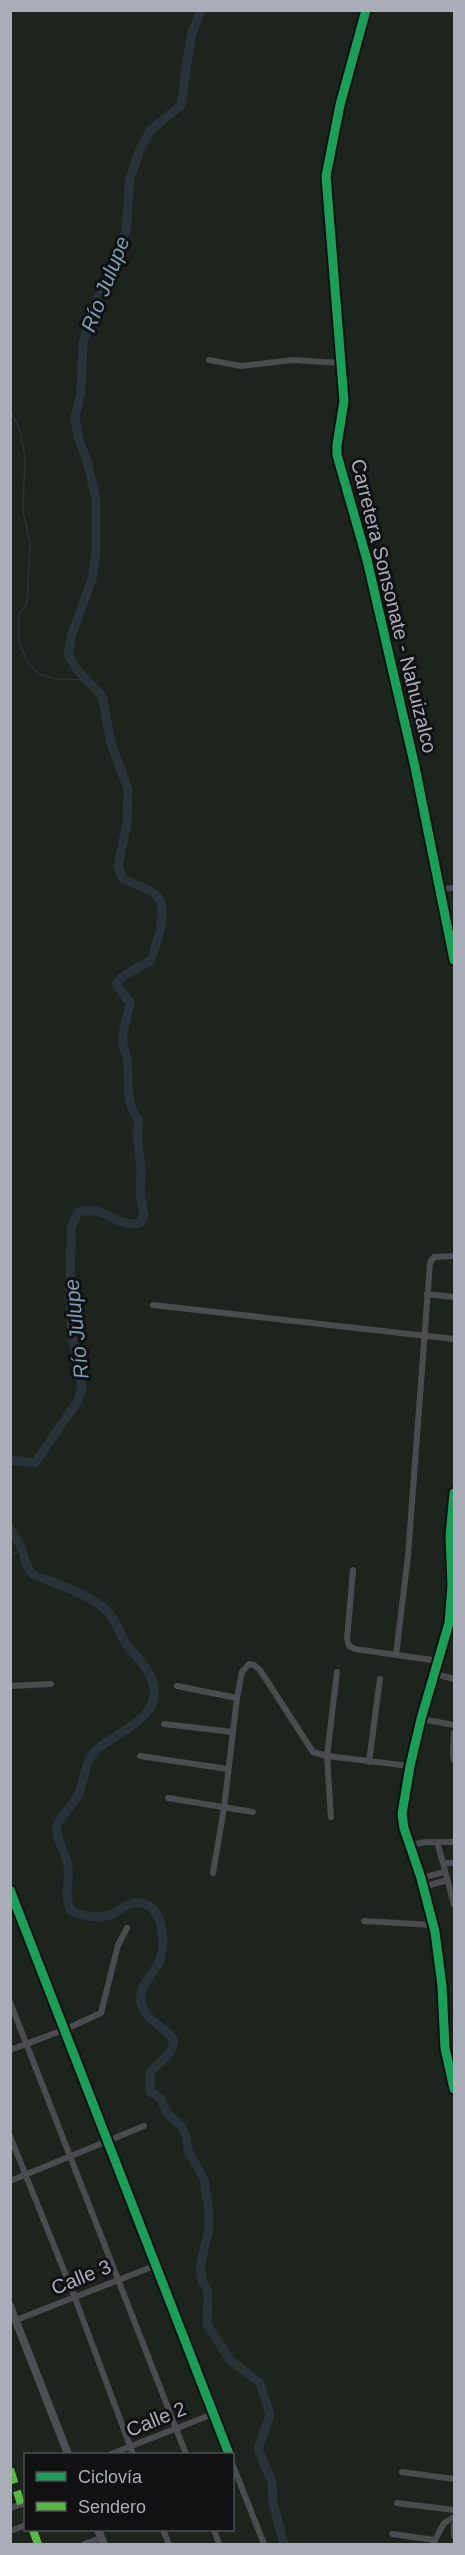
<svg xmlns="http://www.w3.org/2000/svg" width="465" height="2555" font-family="Helvetica,sans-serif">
  <rect width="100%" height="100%" fill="#171717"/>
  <path fill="#1d241e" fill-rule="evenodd" d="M11,11H454V2544H11ZM26,2454H232V2530H26Z"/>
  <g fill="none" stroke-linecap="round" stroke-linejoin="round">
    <g stroke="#2a3239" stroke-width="1.5">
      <polyline points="10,410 20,430 25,457 23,511 30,543 27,603 19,614 19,643 29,664 39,674 55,679 88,680"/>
      <polyline points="10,1555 22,1550"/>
    </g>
    <g stroke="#2a3239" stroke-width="9">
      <path d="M10,1460L35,1463L77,1402L82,1389L72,1336L70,1301L71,1228L78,1212C109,1205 113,1228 140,1223L144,1215L140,1194L141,1169L137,1134L139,1120C124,1103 130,1080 127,1059C126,1052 121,1043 123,1036C124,1025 128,1015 130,1003L116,984L122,977L151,960C156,945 170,909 157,896C150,888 132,884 123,879L118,866L127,823L128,789L111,743L102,696L77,670L68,654L72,634L92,579L96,553V499L87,461L78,437L75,417L81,393L83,343L94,306L111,271L126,230L130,178L141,147L151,130L181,105L191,36L201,10"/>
      <path d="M10,1529C14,1534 17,1540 20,1545C25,1554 24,1566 33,1574C37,1577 45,1579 50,1581C69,1589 91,1596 106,1610C117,1620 119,1634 127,1645C137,1658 151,1670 154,1687C160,1724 103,1735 90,1758C83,1771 84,1785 77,1797C72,1806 62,1814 58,1823C53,1837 67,1853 68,1867C70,1885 63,1893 71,1911C84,1916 98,1920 112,1914C123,1909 131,1899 145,1904C163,1910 165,1941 161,1957C156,1974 138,1983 141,2003C145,2020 165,2027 174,2040C172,2057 159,2061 150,2073V2091L161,2099L167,2113L181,2126L186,2135L188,2151L204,2179L209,2211V2229L200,2267L202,2280L208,2291L207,2324L230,2360L260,2383L270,2415L258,2449L272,2482L273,2503L284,2544"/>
    </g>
    <g stroke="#4b4c50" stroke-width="6">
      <polyline points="366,10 340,105 326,176 344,401 337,445 337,455 367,560 415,767 454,960"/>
      <polyline points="209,360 241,366 293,360 341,363"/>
      <polyline points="440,889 454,888"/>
      <polyline points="427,1294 454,1297"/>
      <polyline points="153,1305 454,1339"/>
      <polyline points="454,1493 450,1536 452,1585 449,1623 421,1719 410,1766 402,1814 404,1828 421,1878 435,1932 442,1986 445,2048 454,2089"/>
      <polyline points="353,1570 347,1639 349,1646 355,1649 439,1661"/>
      <polyline points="396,1655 408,1556 430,1263 434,1257 454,1256"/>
      <polyline points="435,1674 454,1679"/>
      <polyline points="10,1686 51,1684"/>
      <polyline points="177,1686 237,1698"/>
      <polyline points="421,1719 454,1725"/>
      <polyline points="164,1724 232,1732"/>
      <polyline points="454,1733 453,1753 454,1760"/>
      <polyline points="140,1756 228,1769"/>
      <polyline points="369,1762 380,1679"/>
      <polyline points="168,1798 253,1812"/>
      <polyline points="331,1817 327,1756 337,1672"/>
      <polyline points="437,1842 443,1863"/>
      <polyline points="410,1845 426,1842 454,1842"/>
      <polyline points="454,1863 443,1863 454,1905"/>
      <polyline points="213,1873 224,1808 237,1698 242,1672 249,1664 254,1665 260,1670 313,1752 327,1756 410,1766"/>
      <polyline points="421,1878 445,1872"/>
      <polyline points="423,1887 447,1880"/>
      <polyline points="10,1890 229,2454"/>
      <polyline points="364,1921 433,1925"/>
      <polyline points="10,2002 186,2454"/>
      <polyline points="10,2050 66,2029 101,2013 118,1945 127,1928"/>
      <polyline points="10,2136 75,2298 133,2454"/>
      <polyline points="10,2181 144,2126"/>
      <polyline points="16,2320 157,2265"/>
      <polyline points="111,2454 213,2414"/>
      <polyline points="232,2463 264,2544"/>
      <polyline points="402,2472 454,2479"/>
      <polyline points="397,2503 454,2510"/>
      <polyline points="10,2508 26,2503"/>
      <polyline points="454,2525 454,2536"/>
      <polyline points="13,2530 26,2525"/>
      <polyline points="163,2530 169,2544"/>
      <polyline points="214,2530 219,2544"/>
      <polyline points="392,2534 435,2540"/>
      <polyline points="84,2544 101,2538"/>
      <polyline points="433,2544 444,2523 454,2517"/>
    </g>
    <g stroke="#4d4f52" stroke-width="8">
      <polyline points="10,2306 68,2454"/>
      <polyline points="98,2530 104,2544"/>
    </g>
    <g stroke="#58b947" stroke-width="8" stroke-dasharray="15 8" stroke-linecap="butt">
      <polyline points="10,2469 21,2504"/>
      <polyline points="33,2530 38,2544"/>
    </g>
    <defs>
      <g id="cycleway">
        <polyline points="366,10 340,105 326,176 344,401 337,445 337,455 367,560 415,767 454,960"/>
        <polyline points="454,1493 450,1536 452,1585 449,1623 421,1719 410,1766 402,1814 404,1828 421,1878 435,1932 442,1986 445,2048 454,2089"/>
        <polyline points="10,1890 229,2454"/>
      </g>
    </defs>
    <use href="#cycleway" stroke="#111113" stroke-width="13"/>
    <use href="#cycleway" stroke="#1a9f57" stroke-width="9"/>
  </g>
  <g text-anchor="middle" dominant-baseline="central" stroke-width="6" stroke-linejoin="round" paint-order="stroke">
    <g font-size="20" fill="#a8adb8" stroke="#111113">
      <text transform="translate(394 606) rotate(76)">Carretera Sonsonate - Nahuizalco</text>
      <text transform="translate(81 2277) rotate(-22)">Calle 3</text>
      <text transform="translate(156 2419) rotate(-22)">Calle 2</text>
    </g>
    <g font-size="21" font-style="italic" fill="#7f9bb3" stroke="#111113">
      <text transform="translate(105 284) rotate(-69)">Río Julupe</text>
      <text transform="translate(76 1329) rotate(-96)">Río Julupe</text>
    </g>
  </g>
  <rect width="465" height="2555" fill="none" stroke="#a8adb8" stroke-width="24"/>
  <rect x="24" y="2453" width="210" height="78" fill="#111113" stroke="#4d4f55" stroke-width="1.5"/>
  <rect x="36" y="2472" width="30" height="9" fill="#1a9f57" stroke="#4d4f55" stroke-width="1.5"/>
  <text x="78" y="2483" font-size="18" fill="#a8adb8">Ciclovía</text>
  <rect x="36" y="2502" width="30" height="9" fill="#58b947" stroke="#4d4f55" stroke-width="1.5"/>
  <text x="78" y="2513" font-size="18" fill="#a8adb8">Sendero</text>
</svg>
